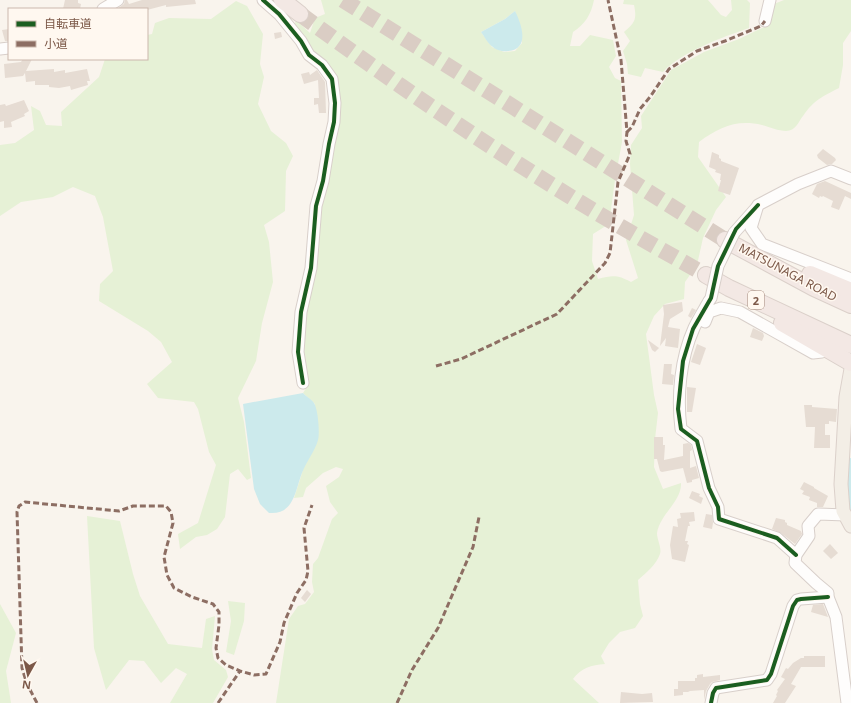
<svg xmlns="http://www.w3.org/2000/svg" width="851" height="703" font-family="'Noto Sans','Noto Sans JP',sans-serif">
  <rect width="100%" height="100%" fill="#f9f4ed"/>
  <g fill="#e6f1d6" fill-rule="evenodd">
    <path d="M321,0H594C591,15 585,24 573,32L570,46H580L590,35L613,40L616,56L609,67L615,78L621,81L622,142L615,180L609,224L593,234L592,261L598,279C613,275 618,275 631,282L638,278L626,240L634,215L630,164L631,145L642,128L641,116L671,70L704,52L739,39L764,27L774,4L784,0H851V31L843,43V65L839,88C822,97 815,99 803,116C798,122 796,131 786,131C779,131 769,127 762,125C737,119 719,127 699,142L698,157L726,197L716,210L703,238L697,265L685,282L684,299L665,304L654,316L646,334L654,395L658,413L655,439L654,467L663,489L681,483C682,501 660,514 657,533C657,540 662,548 660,554C656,565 646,573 638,580L640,604L643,616L635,628L620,632L609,643L601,656L605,664C591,665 581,668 573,679L599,703H276L289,619L298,606L305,604L314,592L312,582L313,564L318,558L332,519L338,513L330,502L326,486L339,477L343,469L336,467L323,473L306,488L303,497L294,498L302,473L315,404L303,393L308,385L302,362L301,337L317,213L339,103L313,53L294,26L296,20L310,33L315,18L325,14ZM515,11L522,43L515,51L504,52L492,47L481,32L505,19Z"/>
    <path d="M624,0H708L721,15L726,17L732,10L731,0H747L750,3L749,28C723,37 681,52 663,72L645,68L641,77L628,74L627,64L623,51L630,41L624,32C635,23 637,19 634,5L623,4Z"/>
    <polygon points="236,1 247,6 263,34 260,64 264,77 258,104 271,131 286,143 293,156 286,171 285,211 264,225 269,242 273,282 262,323 256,361 238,398 244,422 251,478 247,480 238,469 230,474 225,517 217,529 207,535 196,537 180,549 178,534 198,523 216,465 209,452 198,409 194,402 158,398 147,384 172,362 161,342 148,331 99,301 100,284 113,271 103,217 95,196 73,187 53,197 21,202 0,216 0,145 15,143 34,130 31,106 40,111 46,125 62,126 61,112 99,77 105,59 147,59 147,35 152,34 155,23 169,18 211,19"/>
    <polygon points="87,516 120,521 133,574 140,596 168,644 202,648 206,619 215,616 212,649 214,660 226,670 228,677 213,703 170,703 187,674 176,668 161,683 144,661 129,660 106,690 94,648"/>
    <polygon points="228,601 245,603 244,621 234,655 226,652 231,621"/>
    <polygon points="0,604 16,633 6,671 11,703 0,703"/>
  </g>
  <g fill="#cceaec">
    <path d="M515,11C522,25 530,49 508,51C503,52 496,50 493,47C488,44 484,36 481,32L505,19Z"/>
    <path d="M303,393C306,396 312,400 314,403C318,409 320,433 318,440C315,451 306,462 302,473C295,491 294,515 269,513L260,504L254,489L243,404Z"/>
  </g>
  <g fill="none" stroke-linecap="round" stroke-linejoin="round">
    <polyline stroke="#cceaec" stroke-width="14" points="851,465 848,495 851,505"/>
  </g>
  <g fill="#e6dcd3">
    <polygon points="65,0 78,0 78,3 81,4 80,9 63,9"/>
    <polygon points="125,0 127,0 129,4 142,0 195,0 196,4 166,7 166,5 147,10 117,9 124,4"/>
    <polygon points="9,29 9,41 5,41 2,30"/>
    <polygon points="281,32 282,37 275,39 274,33"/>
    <polygon points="23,59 32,59 26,71 54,69 54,72 65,70 65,73 87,69 90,81 87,81 88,85 71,90 70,86 59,88 49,87 49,85 35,85 35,81 26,82 25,73 23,76 5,78 4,64 21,62"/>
    <polygon points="317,70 325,82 326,113 319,113 318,104 314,105 314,98 319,98 318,80 304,84 301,74 309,72 310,75"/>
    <polygon points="24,100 29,111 24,114 25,116 11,122 12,127 4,128 4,121 0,122 0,105 5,104 6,106"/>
    <polygon points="823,149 835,158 836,160 832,164 827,165 818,158 817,155"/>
    <polygon points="712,152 719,155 719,158 721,159 721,161 739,168 730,195 718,191 721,180 720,180 721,174 715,172 716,170 709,167"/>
    <polygon points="825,181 851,193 851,199 845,196 839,210 831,207 833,201 823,196 822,197 820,196 819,198 812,194 817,184"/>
    <polygon points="682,302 683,311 670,319 668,327 680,329 678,348 665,346 666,338 660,346 664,314 663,305"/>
    <polygon points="692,308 696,310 691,318 688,316"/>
    <polygon points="753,328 763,333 764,336 762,341 750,337"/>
    <polygon points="648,340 659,348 655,352 652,350"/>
    <polygon points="697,344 706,348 700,365 691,362"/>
    <polygon points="664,364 672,364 671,374 674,375 673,385 662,384"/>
    <polygon points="687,387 696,388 692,412 687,412"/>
    <polygon points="804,405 812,405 812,407 837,409 836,422 829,421 829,424 825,424 825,435 830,435 830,448 814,448 815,427 806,427"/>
    <polygon points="654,437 663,437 663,445 665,445 664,460 683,456 683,444 688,443 691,445 692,450 690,451 690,468 696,466 699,478 692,480 692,482 687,483 683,468 662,472 660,471 657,459 654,459"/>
    <polygon points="804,482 814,487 814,488 828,496 823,507 817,507 817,503 809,500 810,497 802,494 804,491 800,489"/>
    <polygon points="692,491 700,494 699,496 703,498 701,504 689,498"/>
    <polygon points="694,512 695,521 689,522 690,526 688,526 685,541 688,541 687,544 689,545 685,562 672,559 670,545 673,526 678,527 677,519 681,518 680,513"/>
    <polygon points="706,514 712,515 713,523 712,529 703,527"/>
    <polygon points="776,518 785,520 785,522 787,523 787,525 801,531 802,534 795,544 781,533 772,529"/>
    <polygon points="830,544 838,553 831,559 823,551"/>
    <polygon points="307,590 311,594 305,602 301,598"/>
    <polygon points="823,604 828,617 811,612 813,605"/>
    <polygon points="804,656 825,656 825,667 801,667 791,684 796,686 785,703 773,703 777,696 776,695 778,691 777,690 785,679 781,677 786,668 788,669 793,663 801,658 804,658"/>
    <polygon points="703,674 703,677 720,675 720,680 712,682 710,684 706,691 704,700 704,690 690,691 688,692 683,692 683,695 674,696 674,689 678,689 678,681 695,681 695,678 697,678 697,675"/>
    <polygon points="621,692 642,694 652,693 653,702 620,703"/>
  </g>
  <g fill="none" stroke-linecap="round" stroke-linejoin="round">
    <g stroke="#dacdc4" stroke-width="16" stroke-dasharray="16 8" stroke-linecap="butt">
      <polyline points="343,0 725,240"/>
      <path d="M300,14C395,84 493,150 594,211C631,233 669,254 706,275"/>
    </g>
    <defs>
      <g id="minor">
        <polyline points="263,0 279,14 301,41 309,55 322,65 332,79 335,103 334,122 329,144 323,181 316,206 311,268 301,312 298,352 303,383"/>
        <polyline points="103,9 118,0"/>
        <polyline points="765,21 770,0"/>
        <polyline points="0,49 9,48"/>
        <polyline points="851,179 831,171 798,184 758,205 751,228 762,244 851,279"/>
        <polyline points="734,233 757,207"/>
        <path d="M709,301C704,310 698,319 694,328C680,359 677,397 681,429L697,441L709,488L718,507L719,519L777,538L796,555"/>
        <polyline points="705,322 709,312 721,308 740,312 813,353 822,352 826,348"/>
        <polyline points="846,515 818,514 808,526 809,536 796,555 795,563 816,583 828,593 828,597 836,617 847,703"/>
        <polyline points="711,703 713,693 716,688 767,680 771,674 793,606 797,600 801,599 828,597"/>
      </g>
      <polyline id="major" points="851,369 846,397 841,484 843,511 851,526"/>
      <g id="highway">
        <polyline points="282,0 300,14"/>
        <polyline points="725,240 814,288 851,305"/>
        <polyline points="810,274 851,291"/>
        <polyline points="706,275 729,288 851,345"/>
        <polyline points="782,323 851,363"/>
      </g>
    </defs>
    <use href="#minor" stroke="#d8cfca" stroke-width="13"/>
    <use href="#major" stroke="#dbd0ca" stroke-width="15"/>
    <use href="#highway" stroke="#dbd0ca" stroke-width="18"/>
    <use href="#minor" stroke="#fefdfc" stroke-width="11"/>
    <use href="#major" stroke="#f3eee6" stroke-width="13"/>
    <use href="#highway" stroke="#f3e8e4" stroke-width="16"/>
    <defs>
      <polyline id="minor-bridge" points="709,301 711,298 718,266 734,233"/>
    </defs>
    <use href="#minor-bridge" stroke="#d8cfca" stroke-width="13" stroke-linecap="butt"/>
    <use href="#minor-bridge" stroke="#fefdfc" stroke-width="11"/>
    <g stroke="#8d6e63" stroke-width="3" stroke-dasharray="6 3" stroke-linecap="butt">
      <polyline points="627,132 632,127 640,109 650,97 669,69 697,51 725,41 761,26 765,21"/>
      <polyline points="436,366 461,359 557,314 605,263 610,253 618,182 630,154 626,141 627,132 621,60 608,0"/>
      <polyline points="37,703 27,684 22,668 17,512 19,506 25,502 119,511 133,506 166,506 171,512 173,523 164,557 167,575 174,588 192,597 213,604 219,612 219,625 216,648 218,658 226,665 240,671 254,675 266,674 280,642 284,623 297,593 306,580 308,571 304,528 312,505"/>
      <polyline points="218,703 240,671"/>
      <polyline points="397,703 412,670 438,628 473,547 479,517"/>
    </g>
    <defs>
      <g id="cycleway">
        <polyline points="263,0 279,14 301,41 309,55 322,65 332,79 335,103 334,122 329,144 323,181 316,206 311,268 301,312 298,352 303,383"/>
        <polyline points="758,205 736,229 718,266 711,298 693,329 683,361 678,409 681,429 697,441 709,488 718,507 719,519 777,538 796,555"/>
        <polyline points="711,703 713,693 716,688 767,680 771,674 793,606 797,600 801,599 828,597"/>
      </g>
    </defs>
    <use href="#cycleway" stroke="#fff8f0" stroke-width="6"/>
    <use href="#cycleway" stroke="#1b5e20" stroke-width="4"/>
  </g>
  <g text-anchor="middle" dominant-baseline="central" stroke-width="3" stroke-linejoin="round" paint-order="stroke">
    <rect fill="#fff8f0" stroke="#a3887a" stroke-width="1" x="748" y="291" width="16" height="18" rx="3"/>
    <g font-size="11" font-weight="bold" fill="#7c5848">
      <text x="756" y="300">2</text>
    </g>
    <g font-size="12" fill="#7c5848" stroke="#fff8f0">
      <text transform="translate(788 272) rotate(28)">MATSUNAGA ROAD</text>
    </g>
  </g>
  <rect x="8" y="8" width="140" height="52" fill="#fff8f0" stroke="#cbb8ad"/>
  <rect x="16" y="21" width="20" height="6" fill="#1b5e20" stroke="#cbb8ad"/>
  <text x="44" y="28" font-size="12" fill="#7c5848">自転車道</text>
  <rect x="16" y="41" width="20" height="6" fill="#8d6e63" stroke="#cbb8ad"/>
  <text x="44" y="48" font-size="12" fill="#7c5848">小道</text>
  <g transform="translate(28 675) rotate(188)" stroke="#fff8f0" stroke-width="3" paint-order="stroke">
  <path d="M0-3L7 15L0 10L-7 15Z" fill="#7c5848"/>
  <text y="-6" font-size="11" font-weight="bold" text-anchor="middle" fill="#7c5848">N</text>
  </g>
</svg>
